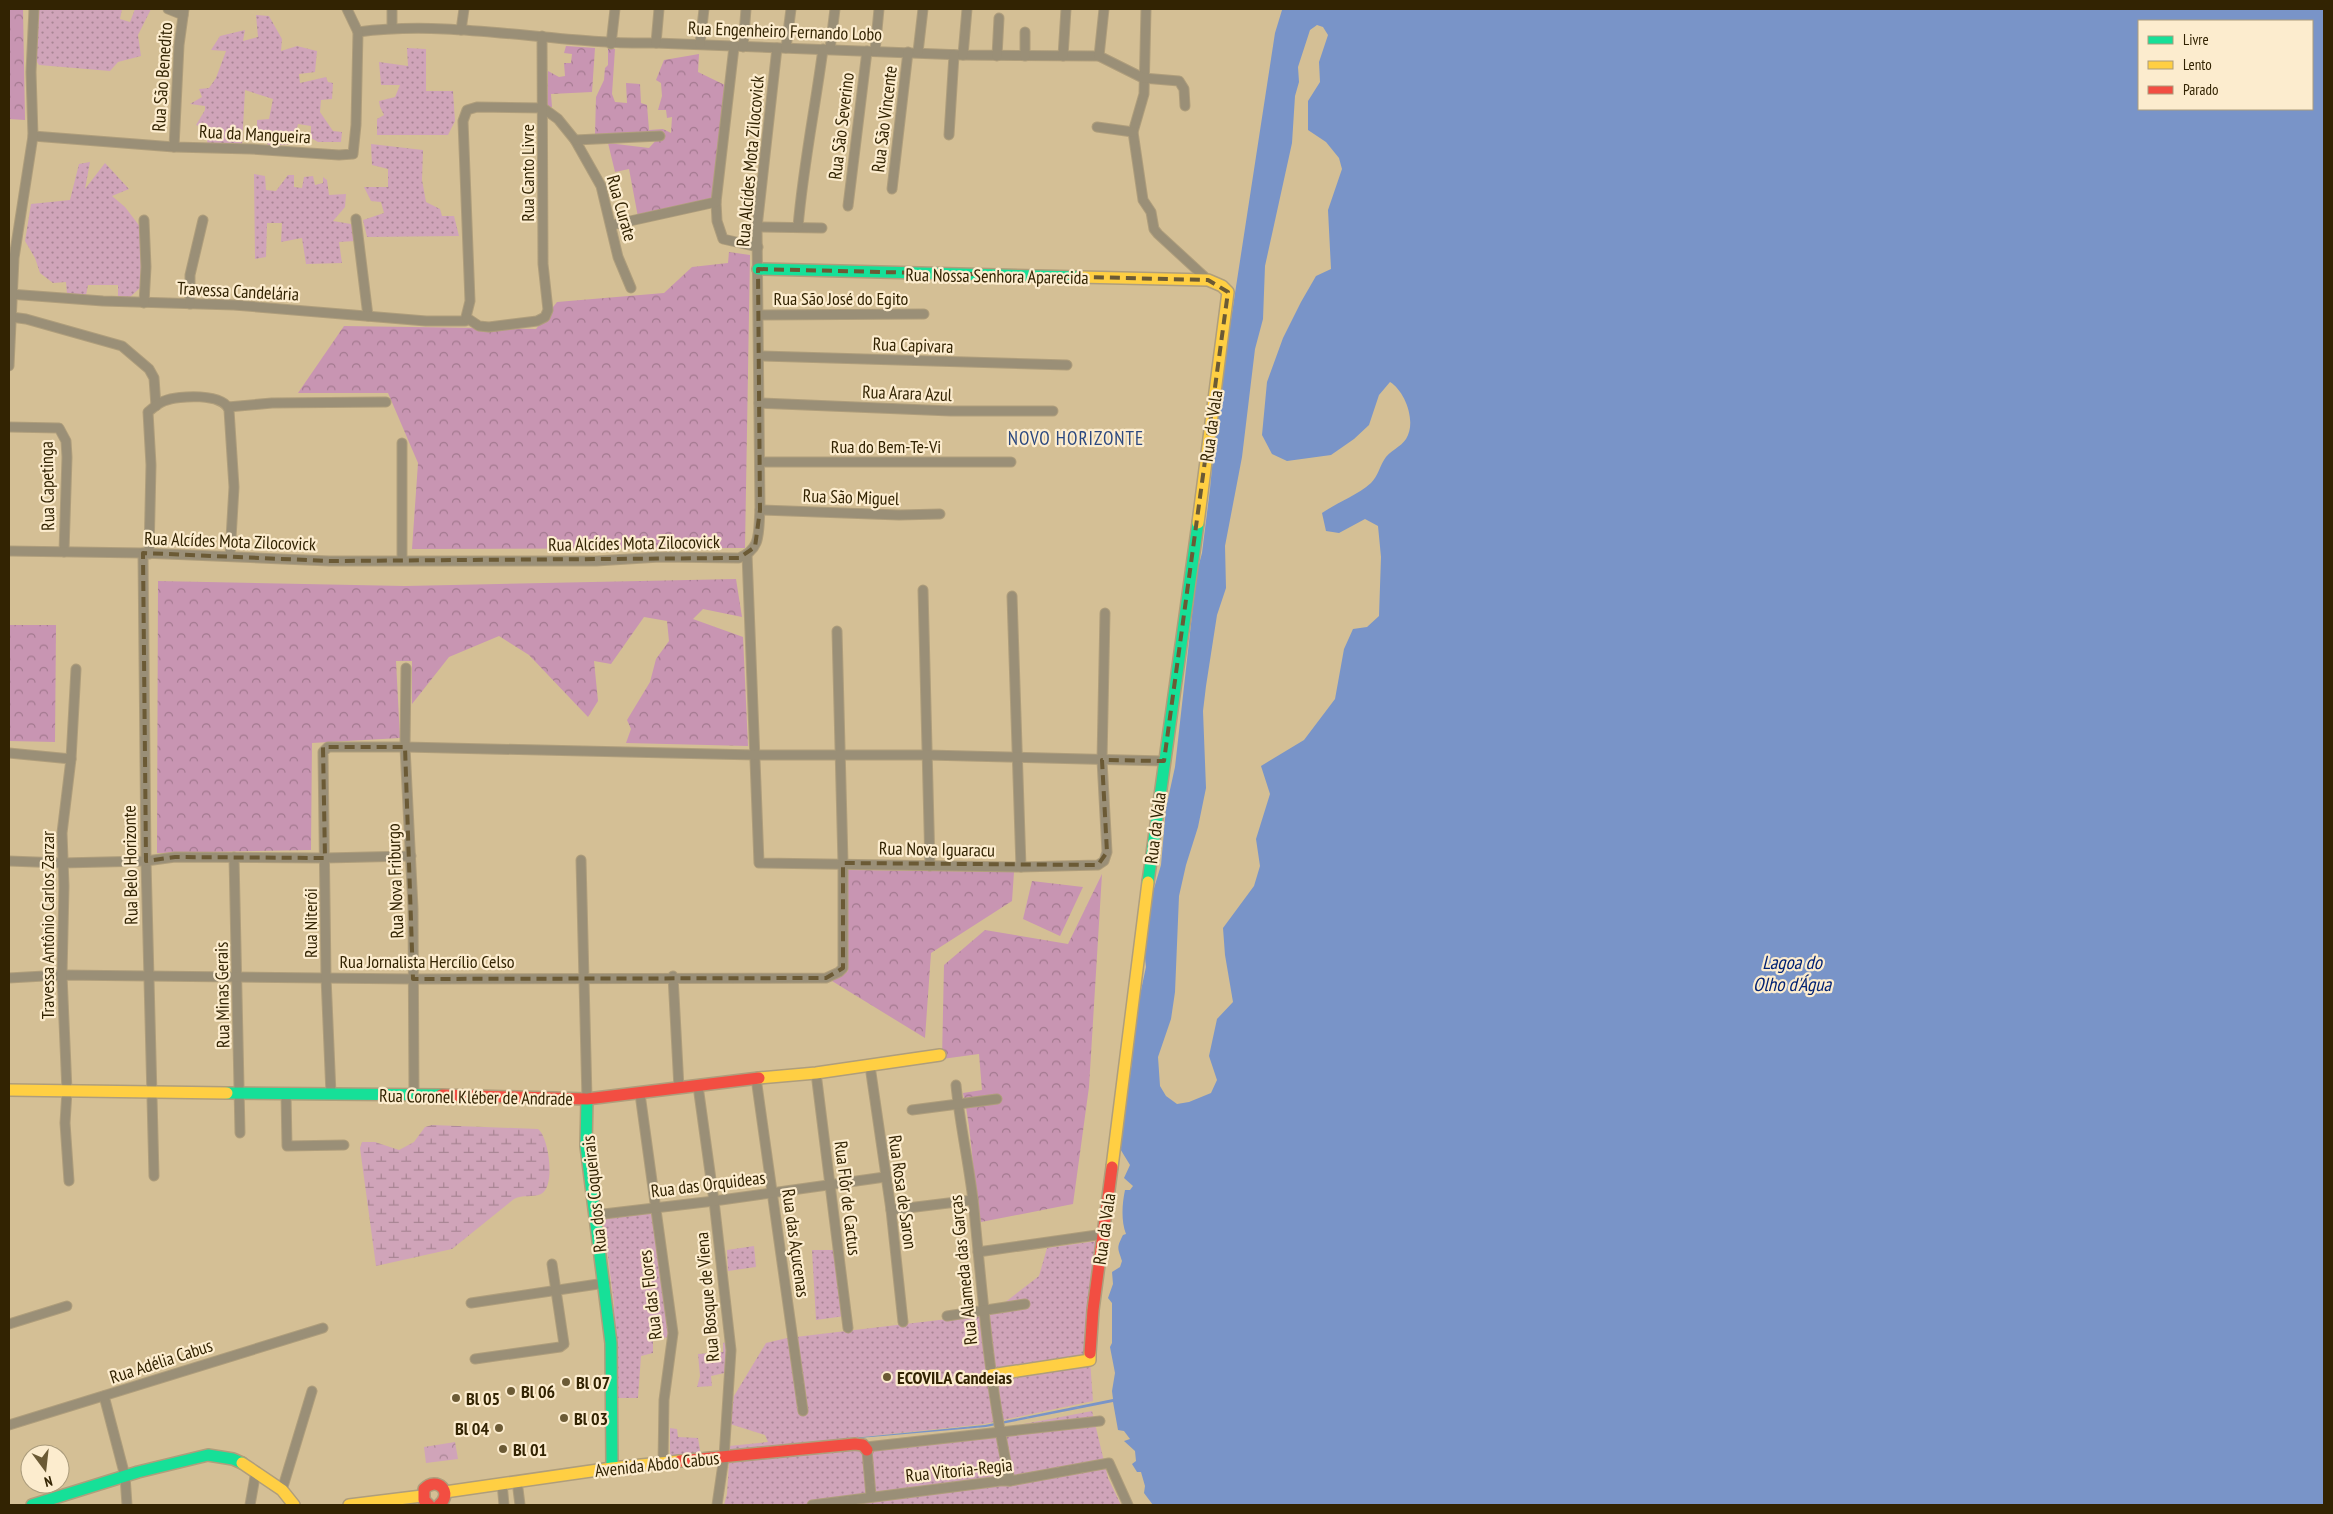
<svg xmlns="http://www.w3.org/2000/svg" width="2333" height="1514" font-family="'PT Sans Narrow',sans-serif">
  <defs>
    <pattern id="grass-dots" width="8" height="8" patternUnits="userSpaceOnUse" patternTransform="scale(1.25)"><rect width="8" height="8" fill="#d0a4b9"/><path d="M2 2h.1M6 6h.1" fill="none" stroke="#a98594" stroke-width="1.8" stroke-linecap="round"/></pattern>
    <pattern id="forest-crowns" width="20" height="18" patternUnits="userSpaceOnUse" patternTransform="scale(1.25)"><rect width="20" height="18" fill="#c895b2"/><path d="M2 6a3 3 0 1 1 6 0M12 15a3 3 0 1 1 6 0" fill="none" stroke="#a3798f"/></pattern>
    <pattern id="wetland-marsh" width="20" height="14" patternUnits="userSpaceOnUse" patternTransform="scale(1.25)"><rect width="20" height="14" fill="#d0a4b9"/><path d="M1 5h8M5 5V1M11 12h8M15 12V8" fill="none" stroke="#a98594"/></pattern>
    <pattern id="park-crowns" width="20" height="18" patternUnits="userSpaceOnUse" patternTransform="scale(1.25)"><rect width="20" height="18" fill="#d0a4b9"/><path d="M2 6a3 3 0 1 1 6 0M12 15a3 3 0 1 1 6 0" fill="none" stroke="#a98594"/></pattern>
  </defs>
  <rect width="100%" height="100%" fill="#d4bf95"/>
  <g fill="url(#grass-dots)">
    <polygon points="37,9 122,9 120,19 130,22 135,9 151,9 138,35 141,56 118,62 110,71 39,65 35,59"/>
    <polygon points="256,15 269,16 282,39 281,51 297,46 317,51 315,72 299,74 300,83 326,77 328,82 333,83 332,99 321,100 320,112 333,131 342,132 341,142 318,142 311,138 311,126 298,124 293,144 267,146 270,132 266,131 257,136 257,120 269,119 273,99 245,90 242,146 207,145 208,129 196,125 205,110 205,106 190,104 202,97 199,89 209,88 216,78 226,51 211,50 220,36 245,30 243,41 258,37"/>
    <polygon points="407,48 426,49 426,91 453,91 455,121 448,135 377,135 377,119 384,115 380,107 379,101 395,97 400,85 381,85 379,62 408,66"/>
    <polygon points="371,144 423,150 422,180 426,202 440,209 442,216 454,216 459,236 367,237 363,220 384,213 381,202 371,201 364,187 388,187 388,169 372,165"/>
    <polygon points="90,162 85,189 105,163 129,189 112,196 125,207 141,228 141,287 129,298 118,298 118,285 88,285 86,295 67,294 66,282 53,283 40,273 35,258 25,241 31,204 70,200 79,164"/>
    <polygon points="254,174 265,176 266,190 276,191 288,175 294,175 294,187 302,188 304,177 313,176 315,185 323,183 323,177 327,180 329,195 346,194 345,207 333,221 357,225 355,241 339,242 342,263 306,264 302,238 281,242 282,223 267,223 266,257 255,259"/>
    <polygon points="651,1212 671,1337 653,1339 653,1353 641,1356 638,1398 615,1398 614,1304 603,1218"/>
    <polygon points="1097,1241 1090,1360 1093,1401 984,1424 730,1451 729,1446 768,1442 765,1435 730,1424 734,1396 766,1343 787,1338 990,1314 1039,1276 1047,1248"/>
    <polygon points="754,1246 756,1267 728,1271 727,1250"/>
    <polygon points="812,1250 837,1250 845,1316 816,1320"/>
    <polygon points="729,1341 729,1372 711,1376 712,1386 697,1387 700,1376 698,1354 723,1352 723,1343"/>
    <polygon points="1092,1411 1108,1478 1121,1505 724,1505 727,1494 729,1463 1003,1428"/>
    <polygon points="670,1428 677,1429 678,1437 698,1438 701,1456 670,1460"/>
  </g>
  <g fill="url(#forest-crowns)">
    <polygon points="9,9 23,9 25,120 9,119"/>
    <polygon points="566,46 595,48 592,92 551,94 552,107 547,107 548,71 559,77 565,76 564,63 571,63 572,54 564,53"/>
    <polygon points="608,48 615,49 612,94 615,102 627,103 626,83 640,84 641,103 647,105 649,130 663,129 671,133 672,117 667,118 666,110 658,110 662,96 661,83 656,80 664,60 699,54 698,72 729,87 712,198 638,217 629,169 615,172 608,143 649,148 659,137 595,135 596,97 604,80 605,68 608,65"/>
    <polygon points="729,252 750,255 745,548 412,549 418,463 388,393 298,393 344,326 536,329 557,302 664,293 692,267 728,263"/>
    <polygon points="736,579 742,617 703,609 693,619 743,637 748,746 626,743 631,729 627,720 650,682 656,659 669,641 667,621 644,617 611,664 594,661 598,701 588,717 529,655 499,636 449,657 412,704 412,661 396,661 400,738 312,743 311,850 157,853 158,581 405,586"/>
    <polygon points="9,625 56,625 55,742 9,741"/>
    <polygon points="848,870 1014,872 1012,901 931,953 925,1038 832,981 848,971"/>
    <path d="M1102,874L1089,1087L1073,1204L981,1222C972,1179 973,1135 963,1093L982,1090L979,1054L942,1059L944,965L985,930L1068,944Z"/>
    <polygon points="1032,881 1083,887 1060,936 1023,919"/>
  </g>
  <path fill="url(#wetland-marsh)" d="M432,1125L538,1129C549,1137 556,1187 541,1194C532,1198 523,1194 514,1199L452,1249L376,1266L360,1148L362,1142H375L399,1150L414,1142L425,1127Z"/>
  <polygon fill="url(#park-crowns)" points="455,1442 458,1459 426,1463 424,1447"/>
  <path fill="#7994c8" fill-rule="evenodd" d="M1284,9H2324V1505H1153L1144,1493L1145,1486L1141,1472H1137L1132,1464L1136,1461L1135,1451L1124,1441L1130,1439L1124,1431L1118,1430L1113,1402L986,1427L802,1443L985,1425L1113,1399L1112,1391L1115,1373L1110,1347L1112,1343V1303L1108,1298L1113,1284L1112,1272L1120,1267L1122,1261C1118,1248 1116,1249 1123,1235L1126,1234C1121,1221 1122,1204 1125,1190H1130L1133,1186L1124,1178L1130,1165L1119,1147L1132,1062L1134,1023L1146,967L1144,949L1152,895L1161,865L1166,808L1175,767L1193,606L1198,568L1202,553L1210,489L1218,404L1275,33L1282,10ZM2139,21H2312V109H2139ZM1317,25L1323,27L1328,35L1319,62L1320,82L1308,101V130L1326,142L1339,158L1342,169L1328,210L1331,269L1316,276L1301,302L1283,338L1267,382L1262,435L1272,454L1287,461L1331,455L1354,439L1369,425L1379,395L1390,382C1405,391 1417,422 1406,439C1401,447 1389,451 1384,460C1379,468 1378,476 1371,483C1356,496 1338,502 1322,513L1326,531L1339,533L1365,519L1378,526L1381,557L1379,616L1367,627L1353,629L1344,649L1335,699L1304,740L1261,766L1270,794L1256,839L1260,866L1254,886L1223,928L1225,955L1233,1002L1217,1019L1209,1056L1217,1080L1211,1093L1189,1102L1177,1104L1166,1096L1160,1086L1158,1057L1171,1019L1175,992L1179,896L1186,865L1198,827L1206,788L1203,711L1206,686L1217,615L1226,588L1225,546L1242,457L1255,349L1263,319L1265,266L1292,143L1295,96L1299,82L1298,67L1310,30Z"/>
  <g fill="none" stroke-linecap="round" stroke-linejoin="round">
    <defs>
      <g id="street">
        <polyline points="168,9 183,15"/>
        <polyline points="392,9 392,27"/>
        <polyline points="1146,9 1144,94 1133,132 1143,200 1151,212 1154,229 1158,234 1208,280"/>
        <polyline points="461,30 464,9"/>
        <path d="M358,32C457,19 557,45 656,43L963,55L1099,56L1143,78L1179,81L1184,89L1185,106"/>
        <polyline points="656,43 659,9"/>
        <polyline points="611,44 615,9"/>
        <polyline points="700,44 704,9"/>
        <polyline points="734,47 716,202 717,221 723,239 758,247"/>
        <polyline points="743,47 746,9"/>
        <polyline points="786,48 791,9"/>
        <polyline points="830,49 835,9"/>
        <polyline points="875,51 879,9"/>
        <polyline points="918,52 923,9"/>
        <polyline points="963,55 967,9"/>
        <polyline points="997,56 999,18"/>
        <polyline points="1025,56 1025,32"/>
        <polyline points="1063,56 1066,9"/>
        <polyline points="1099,56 1104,9"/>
        <polyline points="1097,127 1133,132"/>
        <polyline points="949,135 954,55"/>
        <polyline points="33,136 174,147 251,149 339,155 353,154 356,125 358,32 347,9"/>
        <polyline points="575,140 601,186 618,257 631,288"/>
        <polyline points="174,147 179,45 184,9"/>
        <polyline points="892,189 908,52"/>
        <polyline points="848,206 867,51"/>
        <polyline points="356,219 368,316"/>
        <polyline points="612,225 716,202"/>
        <polyline points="757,227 822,228"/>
        <path d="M798,227C803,167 815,109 823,49"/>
        <polyline points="9,294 103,301 234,305 426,321 465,321 470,301 463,121 467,110 477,107 543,108 558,119 575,140 660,136"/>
        <polyline points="144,303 146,267 144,220"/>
        <polyline points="190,304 190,275 203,220"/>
        <polyline points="759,315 924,314"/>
        <polyline points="11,317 26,319 122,346 149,369 154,378 156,406"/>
        <polyline points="467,318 479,326 489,327 537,321 545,317 548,310 543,264 542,36"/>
        <polyline points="759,356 1067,365"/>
        <polyline points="9,366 14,258 33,136 31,72 34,9"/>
        <polyline points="759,403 951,411 1053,411"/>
        <polyline points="228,407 272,403 386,402"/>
        <polyline points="9,427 59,428 66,441 67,457 64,552"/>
        <polyline points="760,462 1011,462"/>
        <polyline points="760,510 899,515 940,514"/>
        <path d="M9,551L143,553L329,561H596L660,557L739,558C762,549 758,532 760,510L757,227L777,48"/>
        <polyline points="143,553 146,861 154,1176"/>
        <path d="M149,554L151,465L148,412C153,408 158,403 164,401C179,395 224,393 229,410L234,487L230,556"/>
        <polyline points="747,554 759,863 1021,867 1098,865 1104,861 1107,852 1102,760 1105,613"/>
        <polyline points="402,560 402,443"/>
        <polyline points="923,590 930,866"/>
        <polyline points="1012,596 1021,867"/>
        <polyline points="406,668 405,747 413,908 414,1094"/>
        <polyline points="9,753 71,759"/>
        <polyline points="234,857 240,1133"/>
        <polyline points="581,860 587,1099"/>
        <polyline points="9,861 62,863 146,861 175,857 325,858 411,856"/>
        <polyline points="673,976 679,1088"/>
        <polyline points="9,978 62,975 413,979 826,978 839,972 843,968 843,863 837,631"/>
        <polyline points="870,1066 891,1210 903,1322"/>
        <polyline points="816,1073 848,1328"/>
        <polyline points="756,1078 803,1411"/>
        <path d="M956,1085C960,1127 970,1168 974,1209C983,1301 990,1391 1010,1481"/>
        <polyline points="698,1086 714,1201 731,1350 724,1457 717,1505"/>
        <polyline points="286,1094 287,1146 344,1145"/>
        <polyline points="331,1094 326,977 323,752 328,747 405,747 756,755 927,755 1164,761"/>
        <polyline points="640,1094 673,1333 664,1400 663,1463"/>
        <polyline points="912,1110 997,1099"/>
        <polyline points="69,1181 65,1123 67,1091 62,975 64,886 62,833 71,759 76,669"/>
        <polyline points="891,1210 973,1200"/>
        <polyline points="595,1215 714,1201 885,1177"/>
        <polyline points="978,1252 1104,1234"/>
        <polyline points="471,1303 605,1283"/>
        <polyline points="947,1316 1025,1304"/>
        <polyline points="9,1324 67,1306"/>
        <polyline points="475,1359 560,1347 564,1344 552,1264"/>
        <polyline points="104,1396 125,1476 127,1505"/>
        <polyline points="9,1425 323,1328"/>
        <polyline points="866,1447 1100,1421"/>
        <polyline points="867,1450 871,1496"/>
        <polyline points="517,1481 520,1505"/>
        <polyline points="502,1483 504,1505"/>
        <polyline points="282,1490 312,1391"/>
        <polyline points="250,1505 256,1471"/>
        <polyline points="812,1505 1000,1481 1010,1481 1109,1463 1128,1505"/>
      </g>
      <g id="fast">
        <polyline points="758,269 1079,277"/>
        <polyline points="1148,882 1198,523"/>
        <polyline points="227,1093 441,1095"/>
        <polyline points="587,1099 586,1146 611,1343 612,1468"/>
        <polyline points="32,1505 138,1472 208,1455 233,1459 242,1463"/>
      </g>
      <g id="slow">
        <polyline points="1079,277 1208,280 1222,286 1228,292 1198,523"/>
        <polyline points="759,1078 816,1073 940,1055"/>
        <polyline points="9,1090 227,1093"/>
        <polyline points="1112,1167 1148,882"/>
        <polyline points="991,1375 1090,1360 1090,1353"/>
        <polyline points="242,1463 282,1490 294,1505"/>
        <polyline points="445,1492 612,1468 680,1461"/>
        <polyline points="349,1505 422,1496"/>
      </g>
      <g id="jam">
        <polyline points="441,1095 587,1099 759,1078"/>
        <polyline points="1090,1353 1093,1310 1112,1167"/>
        <polyline points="680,1461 855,1444 863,1445 867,1450"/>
        <path d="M429,1505L424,1500V1489C437,1475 454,1493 439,1505"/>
      </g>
    </defs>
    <use href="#street" stroke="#af9e7c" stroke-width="11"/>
    <use href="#fast" stroke="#af9e7c" stroke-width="14"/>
    <use href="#slow" stroke="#af9e7c" stroke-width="14"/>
    <use href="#jam" stroke="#af9e7c" stroke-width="14"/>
    <use href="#street" stroke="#9a8f77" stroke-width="9"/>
    <use href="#fast" stroke="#16e098" stroke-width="11"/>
    <use href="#slow" stroke="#ffcf43" stroke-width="11"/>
    <use href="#jam" stroke="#f24e42" stroke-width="11"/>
  </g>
  <path fill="none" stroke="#6b5a35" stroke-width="4" stroke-dasharray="10 6" stroke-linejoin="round" d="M758,269L1208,280L1228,292L1164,761L1102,760L1107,852L1098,865L843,863V968L826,978L413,979L405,747H323L325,858L175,857L146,861L143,553L329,561L739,558L755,547L760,510Z"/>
  <g fill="#6b5a35" stroke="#fcecce" stroke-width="2">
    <circle cx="887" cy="1377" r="5"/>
    <circle cx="566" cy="1382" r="5"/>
    <circle cx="511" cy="1391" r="5"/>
    <circle cx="456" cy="1398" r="5"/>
    <circle cx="564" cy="1418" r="5"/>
    <circle cx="499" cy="1428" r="5"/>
    <circle cx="503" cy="1449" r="5"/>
  </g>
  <g text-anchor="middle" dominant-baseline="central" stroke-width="4.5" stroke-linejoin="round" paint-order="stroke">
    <g font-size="18" fill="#322302" stroke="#fcecce">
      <text transform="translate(785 31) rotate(2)">Rua Engenheiro Fernando Lobo</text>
      <text transform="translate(162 77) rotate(-86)">Rua São Benedito</text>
      <text transform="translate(884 119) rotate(-83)">Rua São Vincente</text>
      <text transform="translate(841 126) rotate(-83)">Rua São Severino</text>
      <text transform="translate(255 134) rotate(3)">Rua da Mangueira</text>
      <text transform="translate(750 161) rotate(-85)">Rua Alcídes Mota Zilocovick</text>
      <text transform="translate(527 173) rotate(-90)">Rua Canto Livre</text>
      <text transform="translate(622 208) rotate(74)">Rua Curate</text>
      <text transform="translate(997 276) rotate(1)">Rua Nossa Senhora Aparecida</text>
      <text transform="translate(238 291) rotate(3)">Travessa Candelária</text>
      <text x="841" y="298">Rua São José do Egito</text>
      <text transform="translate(913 345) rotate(2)">Rua Capivara</text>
      <text transform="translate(907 393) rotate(2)">Rua Arara Azul</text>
      <text transform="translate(1211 426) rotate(-82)">Rua da Vala</text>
      <text x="886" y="446">Rua do Bem-Te-Vi</text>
      <text transform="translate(47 486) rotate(-91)">Rua Capetinga</text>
      <text transform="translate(851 497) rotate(2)">Rua São Miguel</text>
      <text transform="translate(230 541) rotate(2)">Rua Alcídes Mota Zilocovick</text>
      <text transform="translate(634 543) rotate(-1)">Rua Alcídes Mota Zilocovick</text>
      <text transform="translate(1155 828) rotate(-83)">Rua da Vala</text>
      <text transform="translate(937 849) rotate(1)">Rua Nova Iguaracu</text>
      <text transform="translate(130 865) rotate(-91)">Rua Belo Horizonte</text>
      <text transform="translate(395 881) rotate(-92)">Rua Nova Friburgo</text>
      <text transform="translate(310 923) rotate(-90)">Rua Niterói</text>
      <text transform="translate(47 925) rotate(-90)">Travessa Antônio Carlos Zarzar</text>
      <text x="427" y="961">Rua Jornalista Hercílio Celso</text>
      <text transform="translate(222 995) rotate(-91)">Rua Minas Gerais</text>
      <text transform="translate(476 1097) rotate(1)">Rua Coronel Kléber de Andrade</text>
      <text transform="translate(708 1184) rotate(-7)">Rua das Orquideas</text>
      <text transform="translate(903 1192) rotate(82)">Rua Rosa de Saron</text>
      <text transform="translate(594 1194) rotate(-96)">Rua dos Coqueirais</text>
      <text transform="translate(848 1198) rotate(83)">Rua Flôr de Cactus</text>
      <text transform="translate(1104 1229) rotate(-82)">Rua da Vala</text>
      <text transform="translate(796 1243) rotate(82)">Rua das Açucenas</text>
      <text transform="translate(963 1270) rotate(-96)">Rua Alameda das Garças</text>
      <text transform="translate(650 1295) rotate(-97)">Rua das Flores</text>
      <text transform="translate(707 1297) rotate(-95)">Rua Bosque de Viena</text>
      <text transform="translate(161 1361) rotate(-18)">Rua Adélia Cabus</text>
      <text transform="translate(657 1464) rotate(-6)">Avenida Abdo Cabus</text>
      <text transform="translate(959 1470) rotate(-6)">Rua Vitoria-Regia</text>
    </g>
    <g font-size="18" font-weight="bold" fill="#322302" stroke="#fcecce" text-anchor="start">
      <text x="897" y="1377">ECOVILA Candeias</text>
      <text x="576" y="1382">Bl 07</text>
      <text x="521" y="1391">Bl 06</text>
      <text x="466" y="1398">Bl 05</text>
      <text x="574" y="1418">Bl 03</text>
      <text x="489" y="1428" text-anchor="end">Bl 04</text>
      <text x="513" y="1449">Bl 01</text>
    </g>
    <g font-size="19" letter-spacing="1" fill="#2b487f" stroke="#fcecce">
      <text x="1076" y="438">NOVO HORIZONTE</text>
    </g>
    <g font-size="19" font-style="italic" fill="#002172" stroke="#fcecce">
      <text x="1792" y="962">Lagoa do<tspan x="1792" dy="22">Olho d'Água</tspan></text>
    </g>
  </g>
  <rect width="2333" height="1514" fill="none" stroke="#322302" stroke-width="20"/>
  <rect x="2138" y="20" width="175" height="90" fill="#fcecce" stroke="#ab9c7c"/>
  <rect x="2148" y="36" width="25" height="8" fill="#16e098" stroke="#ab9c7c"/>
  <text x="2183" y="45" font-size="15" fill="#322302">Livre</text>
  <rect x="2148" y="61" width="25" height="8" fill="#ffcf43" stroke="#ab9c7c"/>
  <text x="2183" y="70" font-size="15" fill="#322302">Lento</text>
  <rect x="2148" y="86" width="25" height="8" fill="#f24e42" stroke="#ab9c7c"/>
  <text x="2183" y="95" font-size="15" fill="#322302">Parado</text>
  <g transform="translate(45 1469) rotate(165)"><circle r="24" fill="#fcecce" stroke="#ab9c7c"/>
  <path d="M0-4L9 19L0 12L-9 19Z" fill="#6b5a35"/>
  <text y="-8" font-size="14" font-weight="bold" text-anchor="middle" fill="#322302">N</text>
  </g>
</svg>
